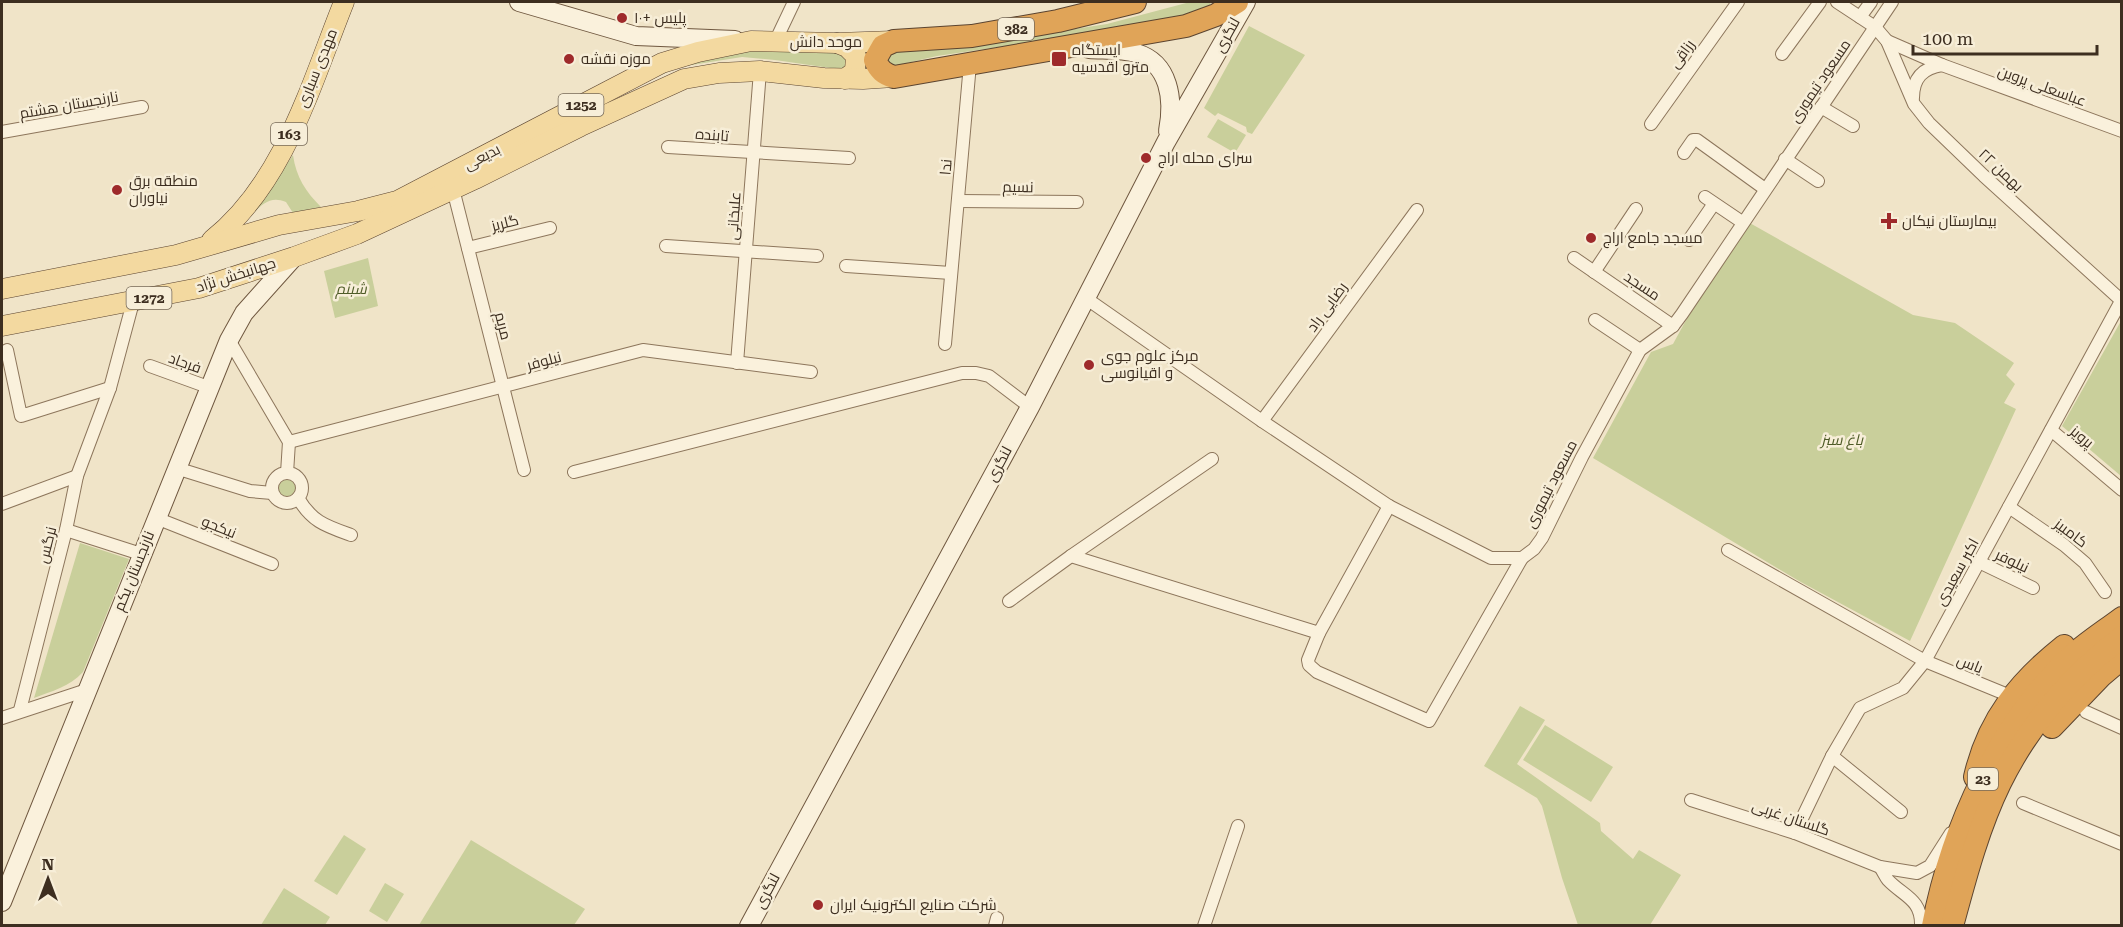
<svg xmlns="http://www.w3.org/2000/svg" width="2123" height="927" font-family="'Roboto Serif',Cairo,serif">
  <rect width="100%" height="100%" fill="#f0e4c8"/>
  <g fill="#c9cf9b">
    <polygon points="1190,2 1211,2 1208,11 1061,38 937,56 894,66 881,56 894,52 950,48 1107,24"/>
    <polygon points="1249,26 1305,55 1252,134 1247,132 1246,127 1218,113 1215,116 1204,108"/>
    <polygon points="736,48 842,51 851,58 844,70 775,60 742,57 679,67 647,81 630,83"/>
    <polygon points="1218,119 1246,135 1235,153 1207,137"/>
    <path d="M293,155C296,177 306,192 321,207L293,213L286,202C271,196 263,203 253,214Z"/>
    <polygon points="1748,222 1913,315 1955,323 2014,363 2006,375 2015,384 2004,403 2016,409 1910,641 1799,581 1593,458 1651,352 1673,344 1685,322"/>
    <polygon points="368,258 378,306 335,318 324,271"/>
    <polygon points="2121,321 2121,476 2062,426"/>
    <circle cx="287" cy="488" r="12"/>
    <path d="M80,543L129,559L83,672C69,687 52,691 34,698Z"/>
    <polygon points="1520,706 1545,720 1517,764 1600,823 1601,831 1633,859 1639,850 1681,875 1650,925 1578,925 1562,878 1542,806 1537,798 1484,766"/>
    <polygon points="1545,725 1613,767 1591,802 1523,760"/>
    <polygon points="344,835 366,849 337,895 314,881"/>
    <polygon points="471,840 585,909 574,925 419,925"/>
    <polygon points="385,883 404,894 387,922 369,911"/>
    <polygon points="284,888 330,917 325,925 261,925"/>
  </g>
  <g fill="none" stroke-linecap="round" stroke-linejoin="round">
    <defs>
      <g id="street">
        <polyline points="1837,2 1875,27 1887,41 1914,104 1929,123 1984,176 2122,301"/>
        <polyline points="1860,17 1871,2"/>
        <polyline points="1887,41 1942,65 2122,131"/>
        <polyline points="775,42 794,2"/>
        <polyline points="1782,54 1820,2"/>
        <path d="M1913,98C1913,78 1923,68 1942,65"/>
        <polyline points="1821,107 1853,126"/>
        <polyline points="1651,124 1738,2"/>
        <polyline points="2,132 142,107"/>
        <polyline points="668,147 849,158"/>
        <polyline points="1684,153 1693,140 1697,140 1765,189"/>
        <polyline points="1785,159 1818,181"/>
        <polyline points="453,189 524,470"/>
        <polyline points="1705,197 1742,222"/>
        <polyline points="958,201 1077,202"/>
        <polyline points="1689,240 1713,205"/>
        <polyline points="666,246 817,256"/>
        <polyline points="468,248 550,228"/>
        <polyline points="1574,258 1673,326"/>
        <polyline points="846,266 951,273"/>
        <polyline points="1594,272 1636,209"/>
        <polyline points="1087,299 1262,421 1389,506 1491,558 1522,558 1534,549 1542,538 1582,457 1640,350 1673,326 1682,314 1892,2"/>
        <polyline points="1595,320 1640,350"/>
        <polyline points="229,340 289,442 287,473"/>
        <polyline points="945,344 970,64"/>
        <polyline points="7,350 21,416 110,388"/>
        <polyline points="737,363 760,71"/>
        <polyline points="150,366 208,387"/>
        <polyline points="1262,421 1417,210"/>
        <polyline points="2051,430 2122,490"/>
        <polyline points="289,442 643,350 811,372"/>
        <polyline points="1212,459 1071,556 1319,633 1389,506"/>
        <polyline points="176,468 250,491 272,493"/>
        <polyline points="574,472 962,373 976,373 989,376 1030,407"/>
        <circle cx="287" cy="488" r="15"/>
        <path d="M298,498C312,522 326,526 351,535"/>
        <polyline points="2,504 77,476"/>
        <polyline points="2009,507 2064,545 2085,563 2105,592"/>
        <polyline points="156,518 272,564"/>
        <polyline points="66,530 141,554"/>
        <polyline points="1728,550 1925,661 2003,693"/>
        <polyline points="1979,562 2033,588"/>
        <polyline points="1009,601 1071,556"/>
        <polyline points="1319,633 1308,660 1309,665 1317,672 1429,721 1522,558"/>
        <polyline points="20,710 66,530 77,476 110,388 133,302"/>
        <polyline points="2086,712 2122,728"/>
        <polyline points="2,718 87,690"/>
        <polyline points="1832,756 1901,812"/>
        <polyline points="1691,800 1795,833 1880,867 1917,873 1930,866 1951,833"/>
        <polyline points="2023,803 2122,844"/>
        <polyline points="1795,833 1832,756 1860,708 1903,688 1925,661 2121,301"/>
        <path d="M1880,867C1883,871 1885,876 1888,880C1903,896 1922,899 1921,926"/>
        <polyline points="995,926 997,918"/>
        <polyline points="1204,926 1238,826"/>
      </g>
      <g id="secondary">
        <polyline points="519,2 636,36 735,40"/>
        <path d="M1089,49C1104,50 1122,49 1136,53C1170,63 1174,100 1168,131"/>
        <polyline points="2,902 229,340 244,313 294,257"/>
        <polyline points="749,926 1030,407 1166,142 1246,2"/>
      </g>
      <g id="primary">
        <polyline points="837,43 847,47 856,56 855,71 845,79"/>
        <path d="M212,240C284,183 311,84 344,2"/>
        <polyline points="2,289 176,255 279,225 358,211 397,201 662,63 698,52 751,41 837,43 894,41"/>
        <polyline points="2,326 199,288 294,257 357,234 475,179 581,126 684,79 719,73 760,71 824,78 863,79 894,77"/>
      </g>
      <g id="highway">
        <path d="M1135,2L1058,21L972,36L894,41L883,46L875,60C879,70 884,74 894,77L1186,26L1216,15L1237,2"/>
        <polyline points="2052,727 2101,676 2122,658"/>
        <path d="M1975,777C1988,720 2019,682 2064,646"/>
        <path d="M1933,926C1952,828 1999,722 2074,654C2089,641 2106,630 2122,618"/>
        <path d="M1952,926C1965,878 1978,828 2000,783C2028,726 2071,675 2122,637"/>
      </g>
    </defs>
    <use href="#street" stroke="#8d765c" stroke-width="14"/>
    <use href="#secondary" stroke="#6f573f" stroke-width="20"/>
    <use href="#primary" stroke="#5b4430" stroke-width="21"/>
    <use href="#highway" stroke="#5b4430" stroke-width="24"/>
    <use href="#street" stroke="#faf1dc" stroke-width="12"/>
    <use href="#secondary" stroke="#faf1dc" stroke-width="18"/>
    <use href="#primary" stroke="#f3d9a0" stroke-width="20"/>
    <use href="#highway" stroke="#e0a458" stroke-width="22"/>
  </g>
  <g fill="#9e2a2b" stroke="#f7eed8" stroke-width="2">
    <circle cx="622" cy="18" r="6"/>
    <circle cx="569" cy="59" r="6"/>
    <rect x="1051" y="51" width="16" height="16" rx="3"/>
    <circle cx="1146" cy="158" r="6"/>
    <circle cx="117" cy="190" r="6"/>
    <path d="M1886 212h6v6h6v6h-6v6h-6v-6h-6v-6h6z"/>
    <circle cx="1591" cy="238" r="6"/>
    <circle cx="1089" cy="365" r="6"/>
    <circle cx="818" cy="905" r="6"/>
  </g>
  <g text-anchor="middle" dominant-baseline="central" stroke-width="5" stroke-linejoin="round" paint-order="stroke">
    <g fill="#f7eed8" stroke="#756857" stroke-width="1.5">
      <rect x="998" y="18" width="36" height="22" rx="4.5"/>
      <rect x="558.5" y="94" width="45" height="22" rx="4.5"/>
      <rect x="271" y="123" width="36" height="22" rx="4.5"/>
      <rect x="126.5" y="287" width="45" height="22" rx="4.5"/>
      <rect x="1968" y="768" width="30" height="22" rx="4.5"/>
    </g>
    <g font-size="14" font-weight="bold" fill="#3d2e20">
      <text x="1016" y="29">382</text>
      <text x="581" y="105">1252</text>
      <text x="289" y="134">163</text>
      <text x="149" y="298">1272</text>
      <text x="1983" y="779">23</text>
    </g>
    <g font-size="15" fill="#3d2e20" stroke="#f7eed8" text-anchor="start">
      <text x="634" y="18">پلیس +۱۰</text>
      <text x="1072" y="50">ایستگاه<tspan x="1072" dy="17">مترو اقدسیه</tspan></text>
      <text x="581" y="59">موزه نقشه</text>
      <text x="1158" y="158">سرای محله اراج</text>
      <text x="129" y="181">منطقه برق<tspan x="129" dy="17">نیاوران</tspan></text>
      <text x="1902" y="221">بیمارستان نیکان</text>
      <text x="1603" y="238">مسجد جامع اراج</text>
      <text x="1101" y="356">مرکز علوم جوی<tspan x="1101" dy="17">و اقیانوسی</tspan></text>
      <text x="830" y="905">شرکت صنایع الکترونیک ایران</text>
    </g>
    <g font-size="15" fill="#3d2e20" stroke="#f7eed8">
      <text transform="translate(1227 35) rotate(-61)">لنگری</text>
      <text x="826" y="42">موحد دانش</text>
      <text transform="translate(1682 54) rotate(-54)">رزاقی</text>
      <text transform="translate(317 68) rotate(-68)">مهدی سباری</text>
      <text transform="translate(1820 81) rotate(-56)">مسعود تیموری</text>
      <text transform="translate(2042 86) rotate(20)">عباسعلی پروین</text>
      <text transform="translate(69 105) rotate(-10)">نارنجستان هشتم</text>
      <text transform="translate(712 135) rotate(4)">تابنده</text>
      <text transform="translate(482 157) rotate(-28)">بدیعی</text>
      <text transform="translate(946 167) rotate(-85)">ندا</text>
      <text transform="translate(2001 170) rotate(43)">۲۲ بهمن</text>
      <text transform="translate(1018 187) rotate(1)">نسیم</text>
      <text transform="translate(734 216) rotate(-86)">علیخانی</text>
      <text transform="translate(505 223) rotate(-14)">گلریز</text>
      <text transform="translate(236 275) rotate(-18)">جهانبخش نژاد</text>
      <text transform="translate(1642 286) rotate(34)">مسجد</text>
      <text transform="translate(1327 307) rotate(-54)">رضایی راد</text>
      <text transform="translate(503 326) rotate(76)">مریم</text>
      <text transform="translate(544 361) rotate(-15)">نیلوفر</text>
      <text transform="translate(185 363) rotate(20)">فرجاد</text>
      <text transform="translate(2082 437) rotate(40)">پرویز</text>
      <text transform="translate(999 464) rotate(-62)">لنگری</text>
      <text transform="translate(1551 484) rotate(-63)">مسعود تیموری</text>
      <text transform="translate(219 527) rotate(22)">نیکجو</text>
      <text transform="translate(2071 533) rotate(37)">کامبیز</text>
      <text transform="translate(47 545) rotate(-76)">نرگس</text>
      <text transform="translate(2012 561) rotate(25)">نیلوفر</text>
      <text transform="translate(134 571) rotate(-68)">نارنجستان یکم</text>
      <text transform="translate(1957 572) rotate(-61)">اکبر سعیدی</text>
      <text transform="translate(1970 664) rotate(22)">یاس</text>
      <text transform="translate(1791 818) rotate(19)">گلستان غربی</text>
      <text transform="translate(767 891) rotate(-62)">لنگری</text>
    </g>
    <g font-size="15" font-style="italic" fill="#4d5a26" stroke="#f7eed8">
      <text x="351" y="289">شبنم</text>
      <text x="1842" y="440">باغ سبز</text>
    </g>
  </g>
  <rect width="2123" height="927" fill="none" stroke="#3d2e20" stroke-width="6"/>
  <g transform="translate(48 879)" stroke="#f7eed8" stroke-width="4.5" paint-order="stroke">
  <path d="M0-4.5L10 22L0 15L-10 22Z" fill="#3d2e20"/>
  <text y="-9" font-size="16" font-weight="bold" text-anchor="middle" fill="#3d2e20">N</text>
  </g>
  <path d="M1913 45v9h184v-9" fill="none" stroke="#3d2e20" stroke-width="3"/>
  <text x="1922" y="45" font-size="18" fill="#3d2e20" stroke="#f7eed8" stroke-width="4.5" paint-order="stroke">100 m</text>
</svg>
